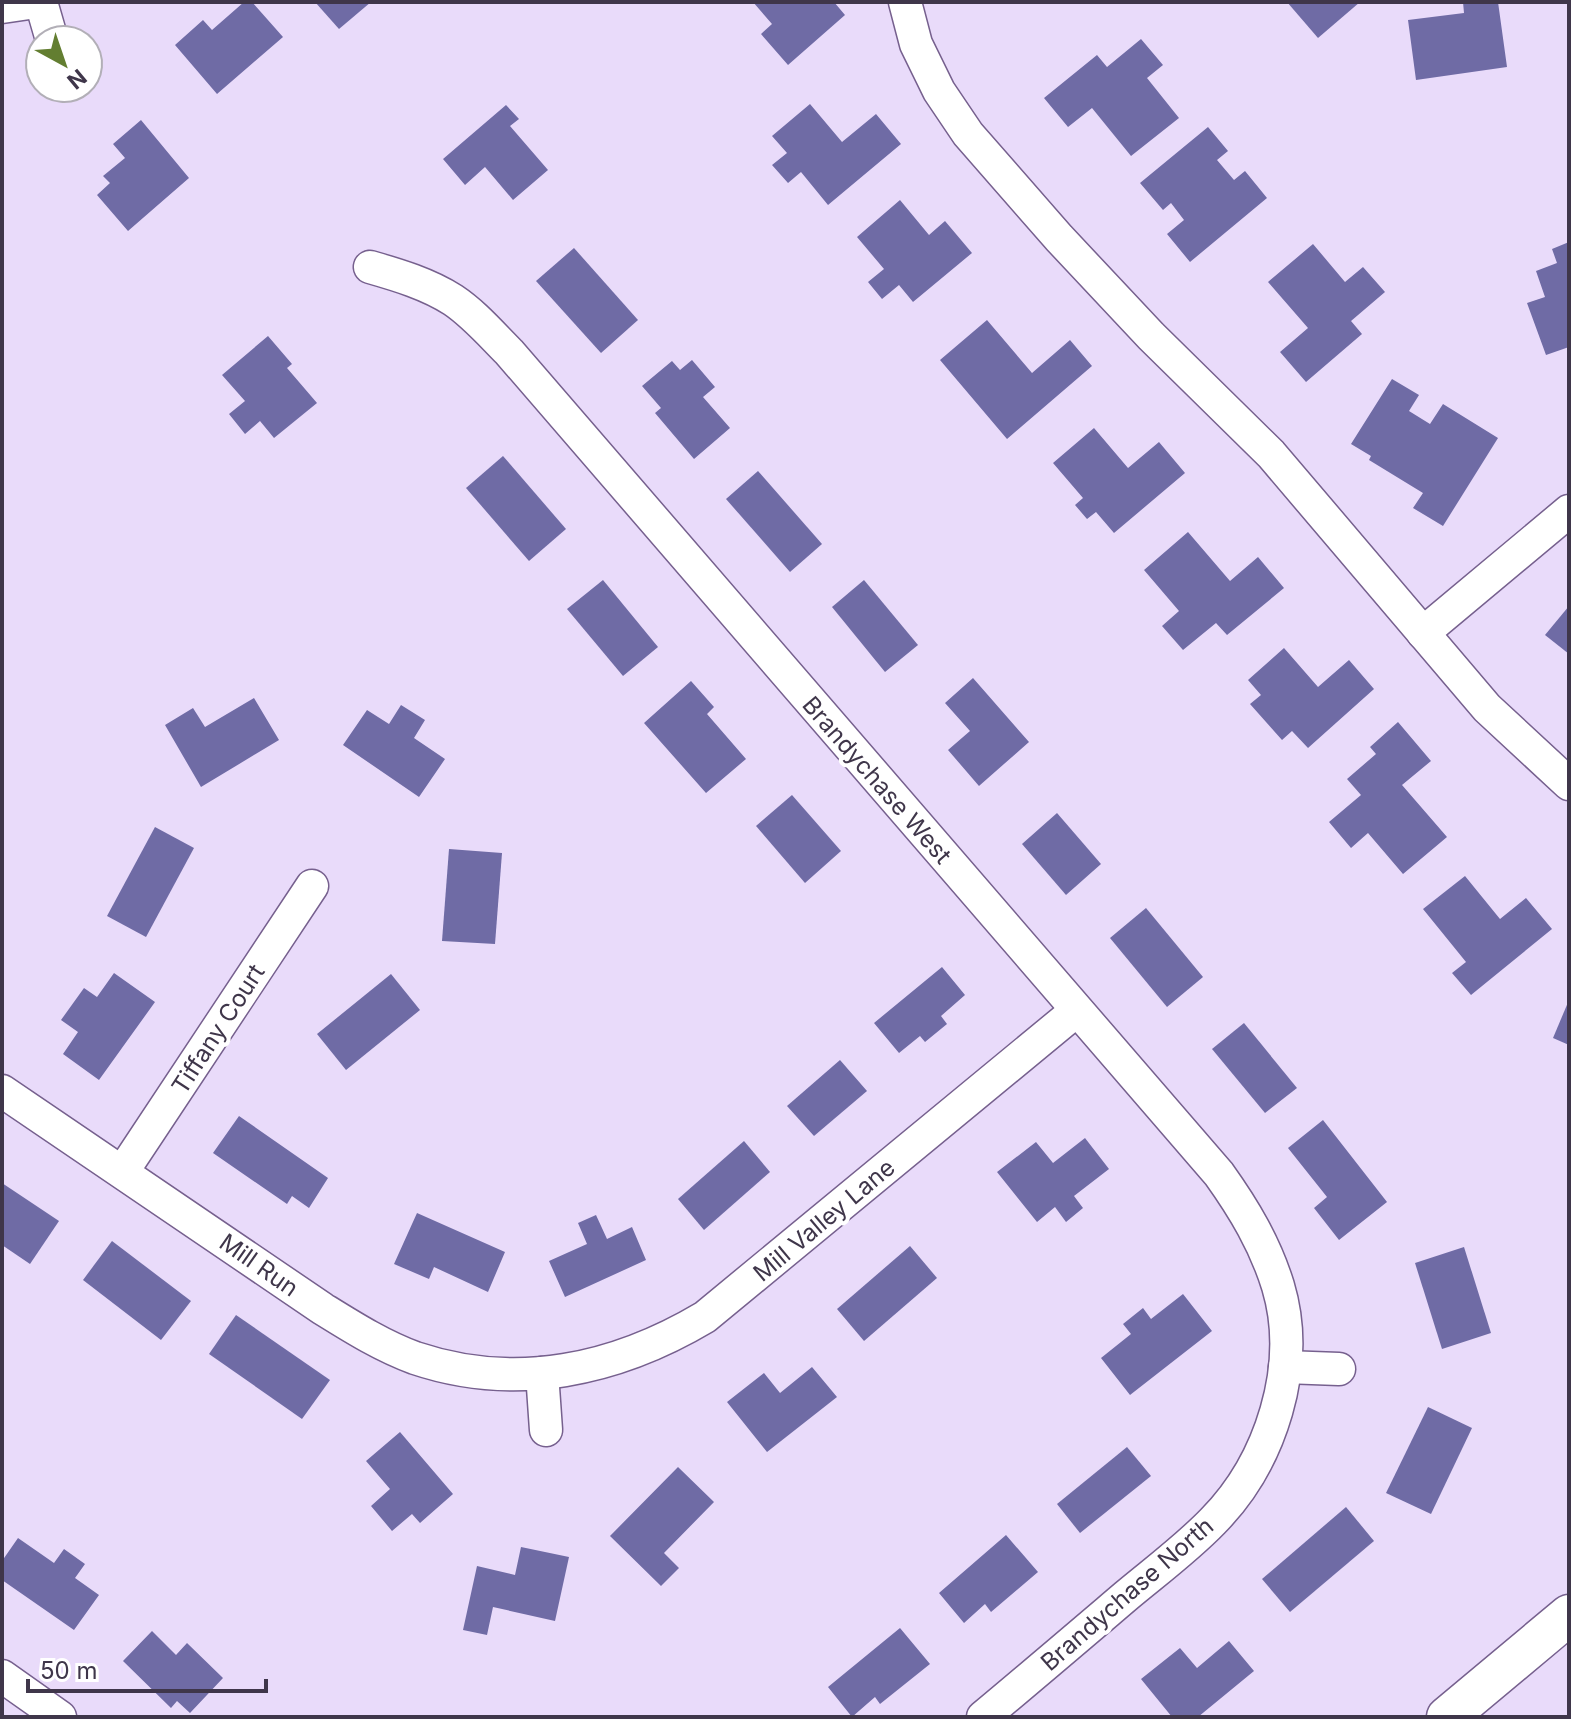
<svg xmlns="http://www.w3.org/2000/svg" width="1571" height="1719" font-family="Inter,sans-serif">
  <rect width="100%" height="100%" fill="#e9dbfa"/>
  <g fill="#6f6ba5">
    <polygon points="244,2 252,2 283,37 217,94 175,45 203,20 212,30"/>
    <polygon points="315,2 371,2 339,29"/>
    <polygon points="753,2 834,2 845,15 788,65 761,34 772,24"/>
    <polygon points="1287,2 1360,2 1318,38"/>
    <polygon points="1463,2 1498,2 1507,67 1416,80 1408,20 1464,13"/>
    <polygon points="1141,39 1163,65 1147,78 1179,118 1131,156 1092,108 1068,127 1044,98 1097,55 1107,67"/>
    <polygon points="810,104 842,142 876,114 901,144 828,205 801,172 788,183 772,165 787,153 772,136"/>
    <polygon points="506,105 519,119 510,126 548,170 513,200 485,167 465,185 443,159"/>
    <polygon points="141,120 189,178 128,231 97,195 110,183 103,176 125,158 113,144"/>
    <polygon points="1208,127 1228,151 1217,160 1234,180 1245,171 1267,198 1190,262 1167,234 1184,220 1171,203 1163,210 1140,183"/>
    <polygon points="900,200 929,235 945,221 972,253 913,302 899,285 882,299 868,282 884,269 857,237"/>
    <polygon points="1569,242 1569,347 1546,355 1527,303 1545,297 1536,271 1557,263 1552,249"/>
    <polygon points="1313,244 1345,282 1363,267 1385,292 1351,321 1362,334 1306,382 1280,352 1308,328 1268,282"/>
    <polygon points="574,248 638,320 601,353 536,281"/>
    <polygon points="987,320 1032,373 1070,340 1092,366 1007,439 940,360"/>
    <polygon points="268,336 292,364 287,368 317,403 274,438 260,421 245,434 229,414 245,401 222,375"/>
    <polygon points="692,360 715,387 703,397 730,428 694,459 655,413 661,408 642,386 672,361 680,370"/>
    <polygon points="1392,379 1419,395 1409,411 1430,424 1443,404 1498,438 1443,526 1413,508 1423,493 1369,460 1371,456 1351,444"/>
    <polygon points="1094,428 1128,468 1159,442 1185,473 1114,533 1096,512 1087,519 1075,505 1083,498 1053,463"/>
    <polygon points="503,456 566,529 529,561 466,488"/>
    <polygon points="758,471 822,544 790,572 726,499"/>
    <polygon points="1188,532 1230,581 1258,557 1284,588 1227,635 1216,623 1183,650 1162,626 1179,611 1144,570"/>
    <polygon points="603,580 658,647 623,676 567,609"/>
    <polygon points="864,580 918,645 885,672 832,607"/>
    <polygon points="1569,606 1569,654 1545,635"/>
    <polygon points="1284,648 1318,687 1349,660 1374,689 1308,748 1292,731 1282,740 1250,704 1261,695 1248,680"/>
    <polygon points="973,678 1029,742 979,786 948,750 970,731 945,703"/>
    <polygon points="691,681 714,707 707,714 746,759 706,793 644,723"/>
    <polygon points="254,698 279,740 201,787 165,725 193,708 205,727"/>
    <polygon points="401,705 425,720 414,738 445,759 419,797 343,745 367,710 389,724"/>
    <polygon points="1398,722 1431,761 1402,785 1447,837 1403,874 1368,833 1351,848 1329,822 1361,795 1347,779 1376,754 1370,747"/>
    <polygon points="792,795 841,851 805,883 756,826"/>
    <polygon points="1057,813 1101,864 1066,895 1022,844"/>
    <polygon points="155,827 194,848 146,937 107,916"/>
    <polygon points="449,849 502,853 495,944 442,941"/>
    <polygon points="1465,876 1500,919 1526,898 1552,929 1471,995 1452,973 1466,962 1423,909"/>
    <polygon points="1146,908 1203,977 1167,1007 1110,938"/>
    <polygon points="942,967 965,995 941,1016 947,1024 925,1042 920,1036 899,1053 874,1023"/>
    <polygon points="114,973 155,1002 99,1080 63,1054 78,1032 61,1020 84,988 97,997"/>
    <polygon points="391,974 420,1010 346,1070 317,1034"/>
    <polygon points="1569,1000 1569,1045 1553,1038"/>
    <polygon points="1244,1023 1297,1088 1265,1113 1212,1049"/>
    <polygon points="840,1060 867,1091 814,1136 787,1106"/>
    <polygon points="239,1116 328,1178 309,1208 292,1196 287,1204 213,1153"/>
    <polygon points="1323,1120 1387,1202 1339,1240 1314,1208 1327,1197 1288,1148"/>
    <polygon points="1085,1138 1109,1169 1074,1196 1083,1208 1066,1222 1055,1207 1037,1222 997,1172 1036,1142 1053,1163"/>
    <polygon points="744,1141 770,1172 704,1230 678,1199"/>
    <polygon points="2,1183 59,1221 30,1264 2,1245"/>
    <polygon points="417,1213 505,1252 488,1292 434,1267 429,1279 394,1264"/>
    <polygon points="596,1215 607,1239 632,1227 646,1260 565,1297 549,1261 587,1244 578,1223"/>
    <polygon points="112,1241 191,1301 161,1340 83,1280"/>
    <polygon points="910,1246 937,1278 864,1341 837,1309"/>
    <polygon points="1464,1247 1491,1333 1442,1349 1415,1263"/>
    <polygon points="1183,1294 1212,1331 1130,1395 1101,1358 1131,1334 1123,1324 1143,1308 1151,1319"/>
    <polygon points="236,1315 330,1380 302,1419 209,1354"/>
    <polygon points="812,1367 837,1397 767,1452 727,1402 764,1373 780,1393"/>
    <polygon points="1428,1407 1472,1428 1431,1514 1386,1493"/>
    <polygon points="400,1432 453,1494 420,1523 412,1514 392,1531 371,1506 390,1489 366,1461"/>
    <polygon points="1127,1447 1151,1476 1080,1533 1057,1504"/>
    <polygon points="678,1467 714,1502 664,1553 679,1568 661,1586 610,1536"/>
    <polygon points="1346,1507 1374,1541 1290,1612 1262,1579"/>
    <polygon points="1006,1535 1038,1572 991,1612 985,1604 964,1623 939,1593"/>
    <polygon points="18,1538 54,1563 64,1549 85,1564 75,1578 99,1595 74,1630 2,1580 2,1561"/>
    <polygon points="521,1547 569,1557 555,1621 493,1607 487,1635 463,1630 477,1566 515,1575"/>
    <polygon points="900,1628 930,1664 880,1704 875,1697 852,1717 828,1687"/>
    <polygon points="152,1631 176,1655 187,1643 223,1678 190,1713 177,1701 171,1708 123,1661"/>
    <polygon points="1229,1641 1254,1671 1198,1717 1172,1717 1141,1679 1180,1648 1197,1668"/>
  </g>
  <g fill="none" stroke-linecap="round" stroke-linejoin="round">
    <defs>
      <g id="minor">
        <polyline points="41,2 52,40"/>
        <polyline points="905,2 916,44 939,91 968,134 1059,238 1151,336 1271,454 1487,708 1569,784"/>
        <polyline points="2,7 36,2"/>
        <path d="M370,267C398,275 428,284 453,300C474,314 491,334 509,352L1219,1174C1244,1209 1265,1244 1278,1286C1302,1366 1271,1462 1213,1521C1187,1548 1156,1571 1126,1596C1079,1636 1031,1677 983,1717"/>
        <polyline points="1423,633 1569,511"/>
        <path d="M2,1091L323,1309C352,1327 382,1346 415,1358C516,1392 616,1370 705,1317L1076,1011"/>
        <polyline points="123,1171 312,886"/>
        <polyline points="1285,1367 1339,1369"/>
        <polyline points="542,1373 546,1430"/>
        <polyline points="2,1676 60,1717"/>
      </g>
      <polyline id="tertiary" points="1447,1717 1569,1615"/>
    </defs>
    <use href="#minor" stroke="#76608e" stroke-width="35"/>
    <use href="#tertiary" stroke="#76608e" stroke-width="43"/>
    <use href="#minor" stroke="#fff" stroke-width="32"/>
    <use href="#tertiary" stroke="#fff" stroke-width="40"/>
  </g>
  <g text-anchor="middle" dominant-baseline="central" stroke-width="8" stroke-linejoin="round" paint-order="stroke">
    <g font-size="24" fill="#3f364a" stroke="#fff">
      <text transform="translate(877 780) rotate(49)">Brandychase West</text>
      <text transform="translate(218 1029) rotate(-57)">Tiffany Court</text>
      <text transform="translate(824 1220) rotate(-40)">Mill Valley Lane</text>
      <text transform="translate(259 1265) rotate(35)">Mill Run</text>
      <text transform="translate(1127 1594) rotate(-41)">Brandychase North</text>
    </g>
  </g>
  <rect width="1571" height="1719" fill="none" stroke="#3f364a" stroke-width="8"/>
  <g transform="translate(64 64) rotate(140)"><circle r="38" fill="#ffffff" stroke="#b2afb7" stroke-width="2"/>
  <path d="M0-6L14 30L0 20L-14 30Z" fill="#637e31"/>
  <text y="-12" font-size="22" font-weight="bold" text-anchor="middle" fill="#3f364a">N</text>
  </g>
  <path d="M28 1679v12h238v-12" fill="none" stroke="#3f364a" stroke-width="4"/>
  <text x="40" y="1679" font-size="24" fill="#3f364a" stroke="#ffffff" stroke-width="6" paint-order="stroke">50 m</text>
</svg>
